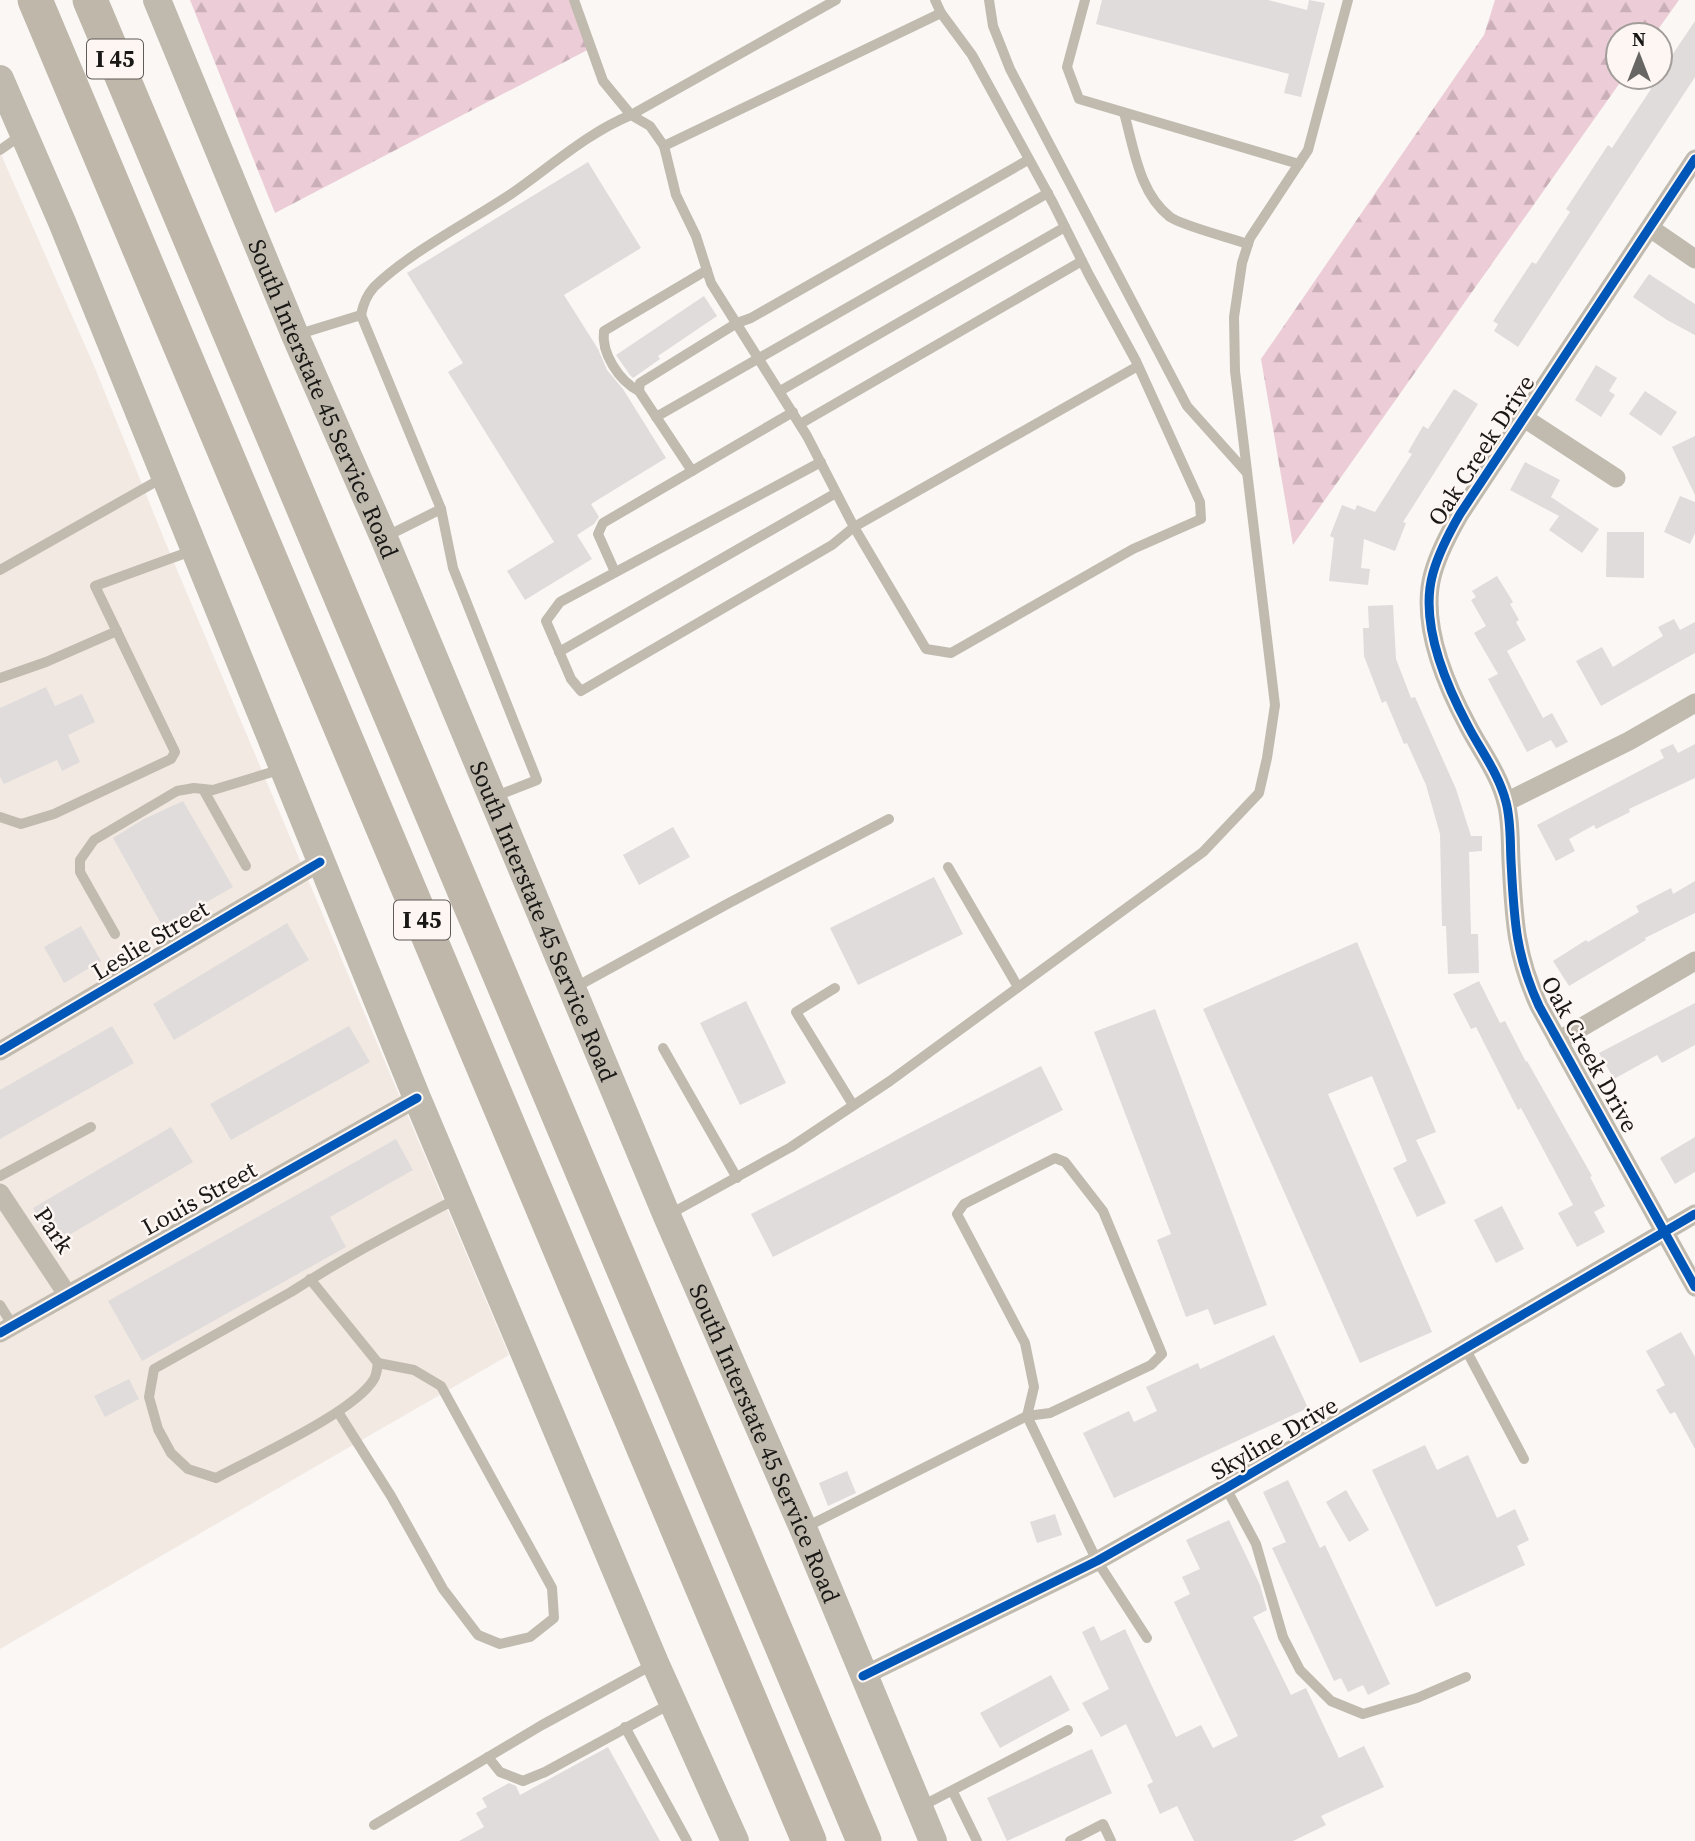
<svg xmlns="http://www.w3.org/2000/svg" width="1695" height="1841" font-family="'Source Serif 4',serif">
  <defs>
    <pattern id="forest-firs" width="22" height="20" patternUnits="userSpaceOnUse" patternTransform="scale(1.75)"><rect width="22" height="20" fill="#eccdd7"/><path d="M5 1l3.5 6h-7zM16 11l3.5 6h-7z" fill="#caafb8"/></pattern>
  </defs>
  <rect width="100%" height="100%" fill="#faf7f5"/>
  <polygon fill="#f2e9e3" points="0,152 95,368 167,546 509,1355 0,1649"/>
  <g fill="url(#forest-firs)">
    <polygon points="190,0 576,0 595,46 275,213"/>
    <polygon points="1495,0 1679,0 1654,35 1618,35 1618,77 1624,77 1293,545 1261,359 1484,35"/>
  </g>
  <g fill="#dfdcdb">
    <polygon points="1102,0 1268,0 1307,10 1309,0 1325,3 1301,97 1284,93 1289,74 1096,24"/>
    <polygon points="1695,21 1695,77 1518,347 1494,331 1498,324 1493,321 1532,262 1536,264 1570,212 1566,209 1608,145 1612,148 1651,89 1646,86 1652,77 1660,77 1660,73"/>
    <polygon points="588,162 641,248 564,295 598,349 607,370 623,389 666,458 591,504 599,517 594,524 577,535 592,559 525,600 507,571 554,542 448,372 463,363 407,273"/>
    <polygon points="1649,274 1695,304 1695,335 1667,320 1633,297"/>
    <polygon points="704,296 717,316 658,356 660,359 633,378 630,375 616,355"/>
    <polygon points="1596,365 1617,378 1609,391 1615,395 1601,417 1575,400"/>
    <polygon points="1454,389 1478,404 1403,522 1406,523 1395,551 1364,539 1361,568 1370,569 1368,585 1329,581 1334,538 1330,536 1342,505 1355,510 1357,505 1375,512 1412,454 1408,452 1423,426 1428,429"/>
    <polygon points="1645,391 1677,412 1661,436 1629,414"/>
    <polygon points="1695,436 1695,495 1672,447"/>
    <polygon points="1525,462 1560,480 1551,497 1599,529 1582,553 1549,530 1559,516 1510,490"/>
    <polygon points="1680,496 1695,502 1695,533 1690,544 1664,532"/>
    <polygon points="1607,532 1644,532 1644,578 1606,577"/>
    <polygon points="1497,576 1513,602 1510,604 1519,620 1516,622 1526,640 1507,651 1543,718 1552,713 1568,742 1556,748 1551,740 1527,752 1488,679 1498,674 1474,633 1486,626 1471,600 1476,597 1472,591"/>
    <polygon points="1393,605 1396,659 1411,698 1415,697 1456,789 1471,836 1482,836 1482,851 1469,852 1471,934 1478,934 1479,973 1448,974 1446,926 1442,926 1440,834 1426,785 1407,743 1404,744 1386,701 1382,703 1364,656 1363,628 1369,628 1368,606"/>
    <polygon points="1674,619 1680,630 1695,622 1695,653 1601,706 1576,661 1602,647 1613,667 1663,636 1658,627"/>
    <polygon points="46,687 55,706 82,694 95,722 68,735 80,762 62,771 57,760 4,784 0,777 0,708"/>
    <polygon points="1673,744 1678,753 1695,744 1695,778 1629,809 1630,812 1596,829 1594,825 1569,839 1575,851 1556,861 1537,825 1664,758 1660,750"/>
    <polygon points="183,801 233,887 163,927 113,838 144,819"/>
    <polygon points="673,827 690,857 639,885 623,855"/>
    <polygon points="934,877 963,934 858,985 830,928"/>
    <polygon points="1695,881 1695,913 1645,938 1646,940 1569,986 1553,961 1586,940 1588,942 1639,912 1636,906 1671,888 1673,894"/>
    <polygon points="287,923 309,960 174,1040 153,1004"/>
    <polygon points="81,926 101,961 64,983 44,947"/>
    <polygon points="1357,942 1436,1132 1416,1140 1446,1203 1417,1217 1393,1168 1407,1161 1372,1076 1328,1094 1432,1332 1360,1363 1203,1009"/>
    <polygon points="1479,981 1500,1023 1505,1021 1526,1062 1527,1061 1592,1176 1590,1177 1605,1206 1594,1212 1605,1232 1577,1247 1558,1213 1573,1205 1521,1108 1518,1110 1476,1027 1471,1029 1453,994"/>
    <polygon points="746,1001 786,1083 740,1105 700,1023"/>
    <polygon points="1695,1003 1695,1045 1662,1063 1657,1055 1614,1079 1599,1053"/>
    <polygon points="1155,1009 1267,1305 1214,1325 1208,1309 1186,1317 1157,1240 1171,1234 1094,1032"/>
    <polygon points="112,1026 134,1063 0,1139 0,1090"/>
    <polygon points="349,1026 370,1062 231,1140 210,1104"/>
    <polygon points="1041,1066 1063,1110 773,1257 751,1214"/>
    <polygon points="171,1127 193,1162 54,1244 33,1208"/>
    <polygon points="1695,1137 1695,1172 1675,1184 1660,1158"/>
    <polygon points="396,1139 413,1170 330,1217 346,1247 142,1361 108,1301"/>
    <polygon points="1502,1206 1524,1249 1496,1263 1474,1220"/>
    <polygon points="1681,1332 1695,1357 1695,1449 1675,1412 1670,1414 1656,1390 1665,1385 1646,1351"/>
    <polygon points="1274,1335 1308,1408 1114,1498 1083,1433 1129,1411 1134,1422 1157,1411 1146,1387 1198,1363 1200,1369"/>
    <polygon points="129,1379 139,1399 105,1417 94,1396"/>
    <polygon points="1425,1445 1437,1470 1468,1455 1497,1518 1515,1509 1529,1540 1517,1546 1525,1565 1436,1607 1372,1470"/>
    <polygon points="847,1471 856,1493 828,1506 819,1483"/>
    <polygon points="1288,1480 1320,1548 1325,1545 1390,1684 1368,1695 1363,1685 1348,1692 1341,1678 1334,1681 1272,1548 1286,1542 1263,1492"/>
    <polygon points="1346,1490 1369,1530 1349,1542 1326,1502"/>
    <polygon points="1055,1514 1062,1535 1037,1543 1030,1522"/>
    <polygon points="1229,1520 1260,1585 1267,1610 1253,1617 1291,1695 1306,1688 1339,1758 1364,1746 1384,1787 1321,1816 1326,1825 1293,1841 1194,1841 1177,1806 1160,1814 1147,1785 1153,1782 1126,1724 1101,1737 1082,1703 1109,1689 1082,1632 1094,1626 1101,1641 1125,1629 1176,1737 1201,1725 1213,1748 1238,1736 1174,1602 1190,1594 1182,1577 1200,1569 1186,1540"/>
    <polygon points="1051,1675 1070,1710 1000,1748 980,1713"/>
    <polygon points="608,1747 660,1841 459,1841 484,1827 476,1813 487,1807 482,1798 509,1783 516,1786 520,1795"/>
    <polygon points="1092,1749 1112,1793 1007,1841 987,1798"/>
  </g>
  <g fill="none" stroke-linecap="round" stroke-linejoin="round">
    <g stroke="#c1bbaf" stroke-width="10">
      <polyline points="574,0 603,81 631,115 836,0"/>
      <polyline points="935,0 941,13"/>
      <polyline points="989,0 993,26 1010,69 1187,406 1247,473"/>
      <polyline points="1085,0 1067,67 1079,99 1299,164"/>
      <path d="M1124,113C1134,148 1139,193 1170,217C1183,226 1231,238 1248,244"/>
      <polyline points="664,146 941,13 972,55 1053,203 1089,275 1136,361 1200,502 1201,519 1133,549 951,653 926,649 854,527 1138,366"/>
      <polyline points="0,150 20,136"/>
      <path d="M361,315C363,304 366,296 374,287C410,252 469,222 511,194C550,167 587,133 631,115L650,126L664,146L676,195L696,236L711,283L807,436L854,527L832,545L581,691L571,679L546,621L560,602L821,462"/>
      <polyline points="296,335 361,315 441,509 387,536"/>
      <path d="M639,391C619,381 601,353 604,331L707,270"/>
      <polyline points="780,391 1065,227"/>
      <polyline points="656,417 1048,193"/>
      <polyline points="800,424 1082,261"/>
      <polyline points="692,471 639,391 640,383 737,323 751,318 1028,160"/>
      <polyline points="441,509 453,568 537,780 496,796"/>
      <polyline points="0,570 164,477"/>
      <polyline points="615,572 598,534 603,523 793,412"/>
      <polyline points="559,652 836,493"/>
      <polyline points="0,678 46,662 117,631"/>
      <polyline points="203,789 246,866"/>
      <polyline points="0,817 21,824 54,814 171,759 175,752 95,586 194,550"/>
      <polyline points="948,867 1018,987"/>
      <polyline points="115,934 80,872 80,860 94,840 177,791 194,788 213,790 282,769"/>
      <polyline points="574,988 729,903 889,819"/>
      <polyline points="835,988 796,1012 853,1105"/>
      <polyline points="663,1048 737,1178"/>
      <polygon points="1055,1158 1065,1162 1103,1211 1162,1354 1151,1365 1050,1413 1027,1416 1034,1387 1025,1343 957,1214 964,1204"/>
      <polyline points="0,1176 91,1127"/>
      <polyline points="670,1214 791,1147 890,1081 1203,852 1259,793 1267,758 1275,705 1235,371 1234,317 1242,263 1250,238 1308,150 1348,0"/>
      <path d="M310,1279L378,1363C377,1368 377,1374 374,1379C355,1412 253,1458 216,1478L188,1469L171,1453L158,1429L149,1397L154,1369L291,1292C345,1257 399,1229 456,1199"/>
      <polyline points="0,1305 13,1326"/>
      <polyline points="1465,1348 1524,1459"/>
      <polyline points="338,1412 391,1496 443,1589 478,1635 500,1644 530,1637 554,1618 552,1588 441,1386 414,1370 378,1363"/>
      <polyline points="1226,1488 1256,1544 1283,1637 1300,1670 1331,1701 1363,1714 1417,1698 1466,1677"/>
      <polyline points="804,1528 1027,1416 1097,1561 1147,1638"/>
      <polyline points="625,1727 687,1841"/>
      <polyline points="488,1757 500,1772 523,1781 545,1772 670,1704"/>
      <polyline points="953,1792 977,1841"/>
      <polyline points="922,1806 1068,1730"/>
      <polyline points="374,1825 542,1725 652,1665"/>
      <polyline points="1070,1841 1103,1824 1111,1841"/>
    </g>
    <g stroke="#c1bbaf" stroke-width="19">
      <path d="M1695,159L1460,514C1449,533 1439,552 1433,573C1419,622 1445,683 1468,726C1481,751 1499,774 1506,802C1511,821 1510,841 1511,861C1514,917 1515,954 1539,1006L1695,1287"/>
      <polyline points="1650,228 1695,259"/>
      <polyline points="1524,418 1616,478"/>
      <polyline points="1506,802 1629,741 1695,703"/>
      <polyline points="1558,1041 1695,961"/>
      <polyline points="0,1051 320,862"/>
      <polyline points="0,1193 67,1294"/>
      <polyline points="0,1333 417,1098"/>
      <polyline points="863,1676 1097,1561 1226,1488 1695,1214"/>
    </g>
    <g stroke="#bfbaad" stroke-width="28">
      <path id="s1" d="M157,0L295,335L384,538L667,1216L803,1528L933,1841"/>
      <polyline points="0,79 62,222 417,1098 655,1663 735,1841"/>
    </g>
    <g stroke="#beb7aa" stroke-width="35">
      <polyline points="35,0 809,1841"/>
      <polyline points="90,0 864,1841"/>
    </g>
    <defs>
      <g id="cycleway">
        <path d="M1695,159L1460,514C1449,533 1439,552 1433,573C1419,622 1445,683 1468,726C1481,751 1499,774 1506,802C1511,821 1510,841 1511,861C1514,917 1515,954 1539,1006L1695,1287"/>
        <polyline points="0,1051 320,862"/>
        <polyline points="0,1333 417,1098"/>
        <polyline points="863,1676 1097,1561 1226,1488 1695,1214"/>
      </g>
    </defs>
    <use href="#cycleway" stroke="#fdf6f2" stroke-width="13"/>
    <use href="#cycleway" stroke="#0057b8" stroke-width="9"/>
  </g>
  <g text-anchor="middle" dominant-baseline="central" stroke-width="5" stroke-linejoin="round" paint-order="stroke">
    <g fill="#fdf6f2" stroke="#5e5b58" stroke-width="2">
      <rect x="87" y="39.5" width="56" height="39" rx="5"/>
      <rect x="394" y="900.5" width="56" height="39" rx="5"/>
    </g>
    <g font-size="23" font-weight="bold" fill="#1a1816">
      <text x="115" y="59">I 45</text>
      <text x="422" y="920">I 45</text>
    </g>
    <g font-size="24" fill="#1a1816" stroke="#fdf6f2">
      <text stroke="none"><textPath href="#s1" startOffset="432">South Interstate 45 Service Road</textPath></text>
      <text transform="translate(1481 450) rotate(-57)">Oak Creek Drive</text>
      <text stroke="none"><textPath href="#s1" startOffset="999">South Interstate 45 Service Road</textPath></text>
      <text transform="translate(150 940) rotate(-31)">Leslie Street</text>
      <text transform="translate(1590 1054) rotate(61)">Oak Creek Drive</text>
      <text transform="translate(199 1198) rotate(-29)">Louis Street</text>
      <text transform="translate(54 1230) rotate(56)">Park</text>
      <text transform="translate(1274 1438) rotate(-30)">Skyline Drive</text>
      <text stroke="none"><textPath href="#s1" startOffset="1566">South Interstate 45 Service Road</textPath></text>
    </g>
  </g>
  <g transform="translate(1639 56)"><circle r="33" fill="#fdf6f2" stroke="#a29d9a" stroke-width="2"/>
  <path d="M0-5L12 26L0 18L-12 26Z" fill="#686664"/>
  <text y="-10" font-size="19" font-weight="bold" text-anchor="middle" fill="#1a1816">N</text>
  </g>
</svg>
